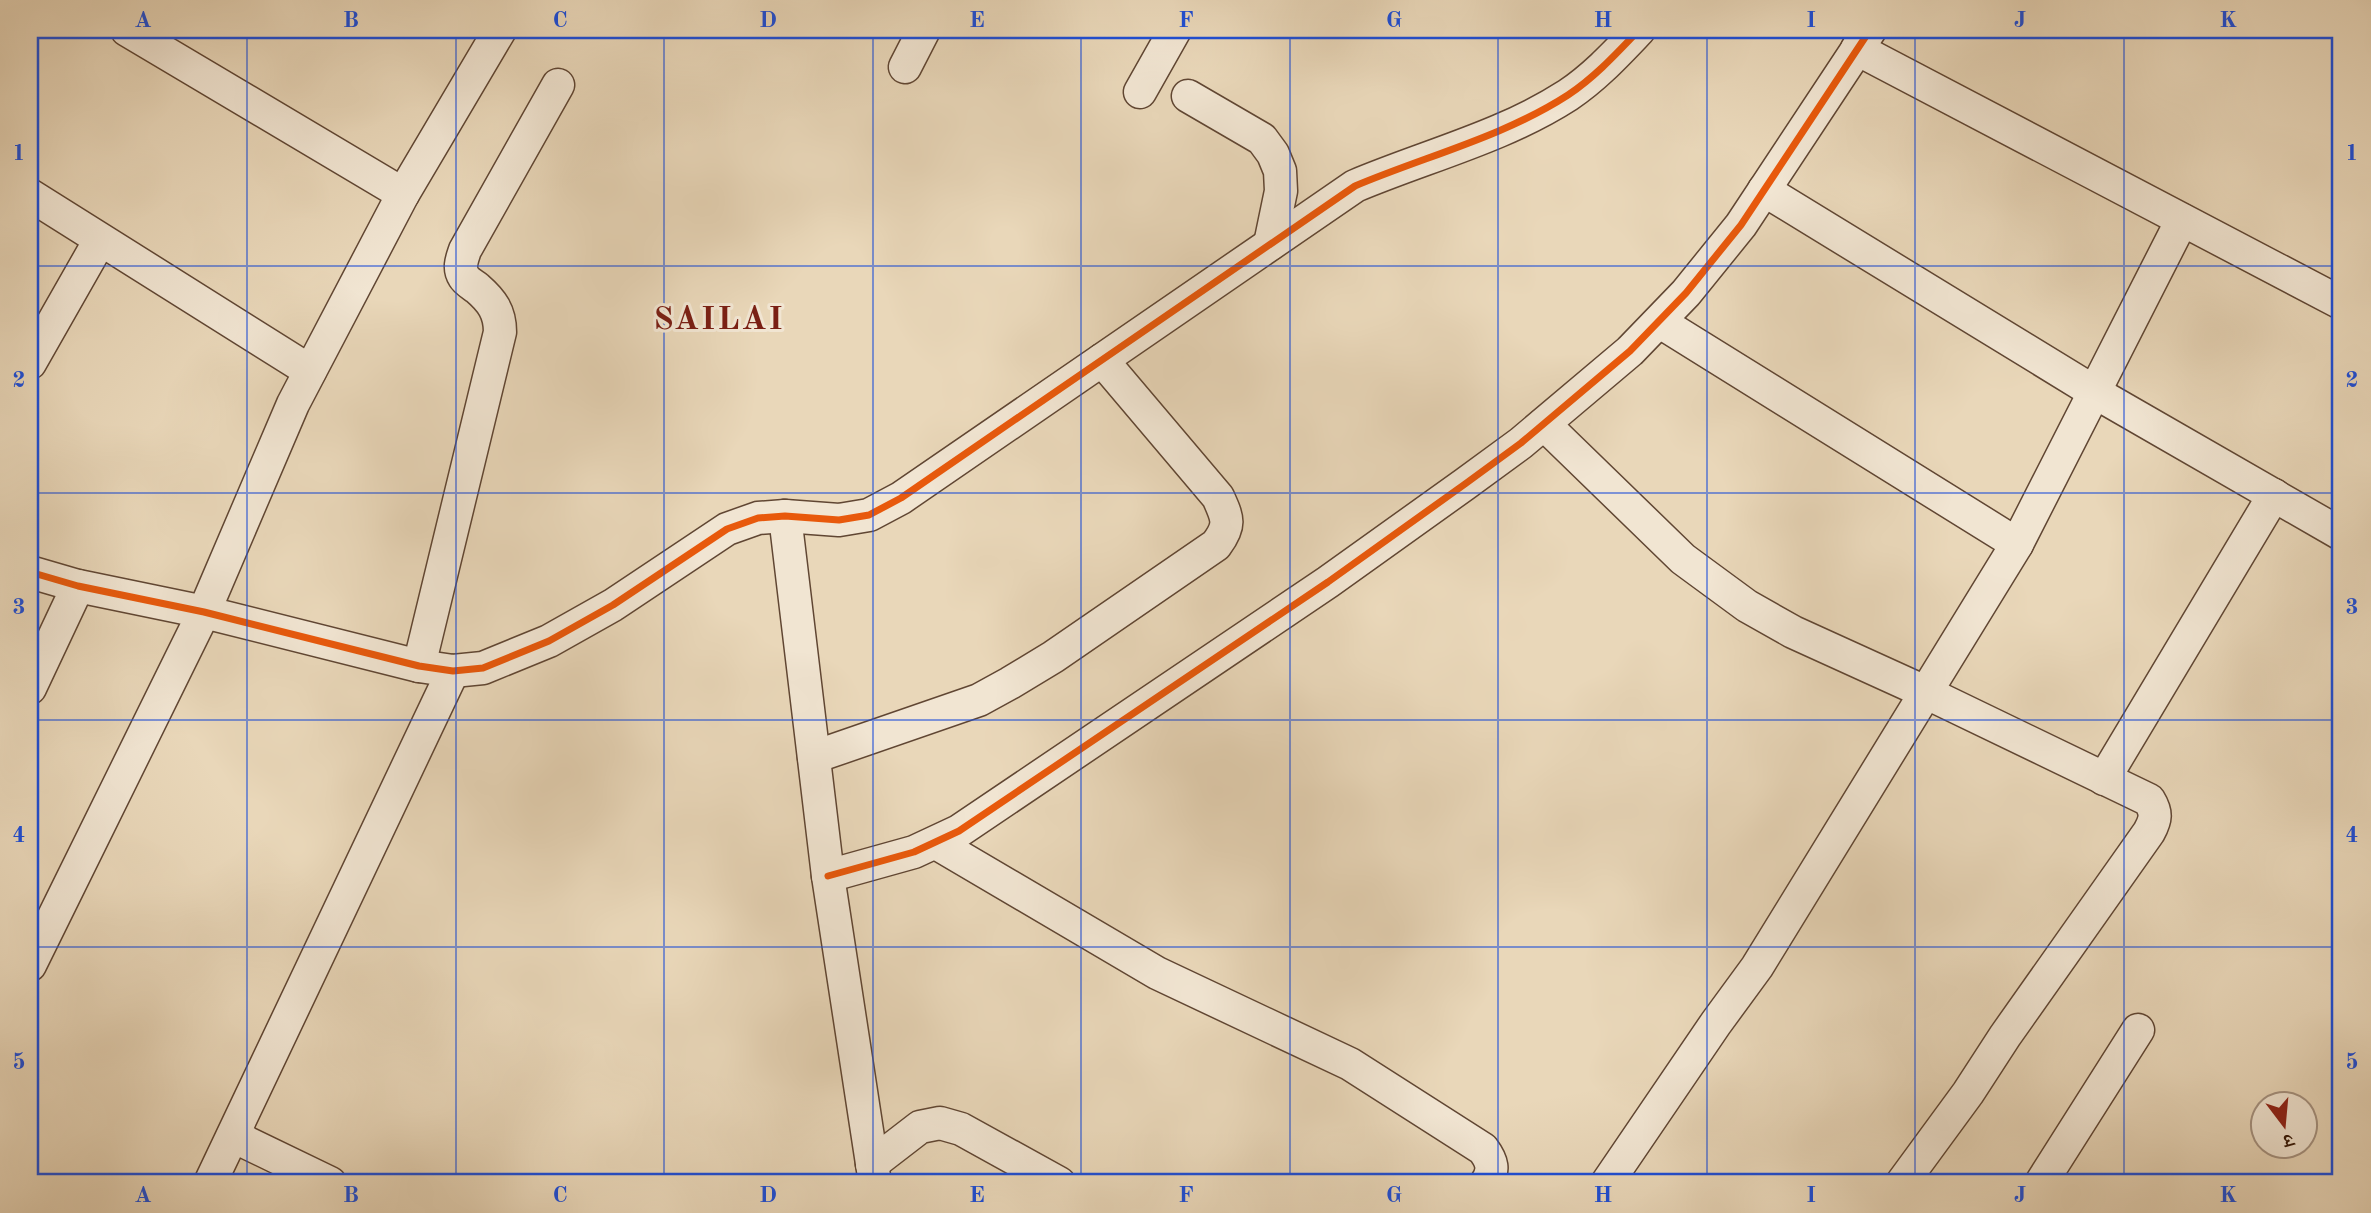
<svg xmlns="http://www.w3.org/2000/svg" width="2371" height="1213" font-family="'Old Standard TT','Noto Serif Devanagari',serif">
  <rect width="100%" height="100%" fill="#e9d7b9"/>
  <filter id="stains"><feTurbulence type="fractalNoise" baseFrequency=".00286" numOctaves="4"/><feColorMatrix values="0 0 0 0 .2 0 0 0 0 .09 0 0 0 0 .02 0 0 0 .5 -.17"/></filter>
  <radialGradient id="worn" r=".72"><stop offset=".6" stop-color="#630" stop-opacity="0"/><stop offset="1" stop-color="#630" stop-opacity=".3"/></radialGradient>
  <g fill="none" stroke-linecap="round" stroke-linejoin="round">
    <defs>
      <g id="minor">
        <polyline points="127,30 403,194"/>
        <polyline points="1857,49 2341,303"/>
        <polyline points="905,67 924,30"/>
        <polyline points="1140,92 1175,30"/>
        <polyline points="1188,96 1262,139 1273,154 1280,171 1281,191 1270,244"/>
        <polyline points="1764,190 2096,393 2341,534"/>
        <polyline points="30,195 310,371"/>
        <polyline points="1660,322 2017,544"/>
        <polyline points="30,363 100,240"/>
        <path d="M1544,424L1683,559L1747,606L1793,632L1925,692L2149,800C2157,813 2156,819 2149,832L2005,1036L1968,1093L1902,1183"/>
        <polyline points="785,516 828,876 875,1183"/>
        <path d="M30,572L78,586L204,612L419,666L453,671L483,668L549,641L613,605L727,529L758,518L785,516L839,520L869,515L901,498L1355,186C1426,156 1503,137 1568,95C1595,77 1617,53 1639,30"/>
        <path d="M419,666L500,332C500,312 492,301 477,288C473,285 466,281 464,277C458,268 462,259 465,250L558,85"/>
        <polyline points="30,688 78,586"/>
        <path d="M814,757L979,700L1010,683L1053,657L1216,545C1231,525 1228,519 1218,497L1102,360"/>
        <polyline points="2104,779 2274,495"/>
        <path d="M936,843L1157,973L1350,1064L1483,1149C1492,1161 1495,1170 1486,1183"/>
        <polyline points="828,876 914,852 959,831 1328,582 1465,484 1521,443 1630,351 1686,293 1741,225 1870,30"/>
        <polyline points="30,965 204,612 293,404 403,194 500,30"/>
        <polyline points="233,1136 330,1183"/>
        <polyline points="872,1164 920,1127 940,1123 961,1129 1059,1183"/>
        <polyline points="210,1183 453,671"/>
        <polyline points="1607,1183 1716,1023 1757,967 2017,544 2182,220"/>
        <polyline points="2041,1183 2138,1030"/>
      </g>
    </defs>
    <use href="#minor" stroke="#604633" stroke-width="35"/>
    <use href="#minor" stroke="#f1e5d2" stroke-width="32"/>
    <defs>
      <g id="cycleway">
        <path d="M30,572L78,586L204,612L419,666L453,671L483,668L549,641L613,605L727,529L758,518L785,516L839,520L869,515L901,498L1355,186C1426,156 1503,137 1568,95C1595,77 1617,53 1639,30"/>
        <polyline points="828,876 914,852 959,831 1328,582 1465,484 1521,443 1630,351 1686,293 1741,225 1870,30"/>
      </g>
    </defs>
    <use href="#cycleway" stroke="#f1e5d2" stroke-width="11"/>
    <use href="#cycleway" stroke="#e8590c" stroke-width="7"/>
  </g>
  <path fill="none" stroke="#1d4ed8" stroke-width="2" stroke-opacity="0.55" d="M247,30V1183M456,30V1183M664,30V1183M873,30V1183M1081,30V1183M1290,30V1183M1498,30V1183M1707,30V1183M1915,30V1183M2124,30V1183M30,266H2341M30,493H2341M30,720H2341M30,947H2341"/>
  <g text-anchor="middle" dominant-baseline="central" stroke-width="6" stroke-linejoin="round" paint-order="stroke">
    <g font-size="33" font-weight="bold" letter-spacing="2" fill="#7a1f14" stroke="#f1e5d2">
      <text x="719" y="320">SAILAI</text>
    </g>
  </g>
  <rect width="2371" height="1213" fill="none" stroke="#e9d7b9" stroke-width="77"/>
  <g transform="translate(2284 1125) rotate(164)"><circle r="33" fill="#f1e5d2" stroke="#a59280" stroke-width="2"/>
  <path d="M0-5L12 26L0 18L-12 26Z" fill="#8f2418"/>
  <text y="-10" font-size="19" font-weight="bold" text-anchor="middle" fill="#331606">उ</text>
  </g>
  <rect x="38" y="38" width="2294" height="1136" fill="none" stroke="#1d4ed8" stroke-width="2.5"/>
  <g font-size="23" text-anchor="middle" font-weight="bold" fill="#1d4ed8">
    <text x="143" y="27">A</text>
    <text x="351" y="27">B</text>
    <text x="560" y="27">C</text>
    <text x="768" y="27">D</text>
    <text x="977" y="27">E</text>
    <text x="1186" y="27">F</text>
    <text x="1394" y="27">G</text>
    <text x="1603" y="27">H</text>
    <text x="1811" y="27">I</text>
    <text x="2020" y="27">J</text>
    <text x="2228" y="27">K</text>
    <text x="19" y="160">1</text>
    <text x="2352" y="160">1</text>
    <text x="19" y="387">2</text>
    <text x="2352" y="387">2</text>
    <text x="19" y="614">3</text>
    <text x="2352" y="614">3</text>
    <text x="19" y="842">4</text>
    <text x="2352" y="842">4</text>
    <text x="19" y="1069">5</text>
    <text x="2352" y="1069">5</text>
    <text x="143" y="1202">A</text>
    <text x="351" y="1202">B</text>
    <text x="560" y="1202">C</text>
    <text x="768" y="1202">D</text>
    <text x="977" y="1202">E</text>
    <text x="1186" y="1202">F</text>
    <text x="1394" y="1202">G</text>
    <text x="1603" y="1202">H</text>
    <text x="1811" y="1202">I</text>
    <text x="2020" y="1202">J</text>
    <text x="2228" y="1202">K</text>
  </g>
  <rect width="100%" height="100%" filter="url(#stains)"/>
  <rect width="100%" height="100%" fill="url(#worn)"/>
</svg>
